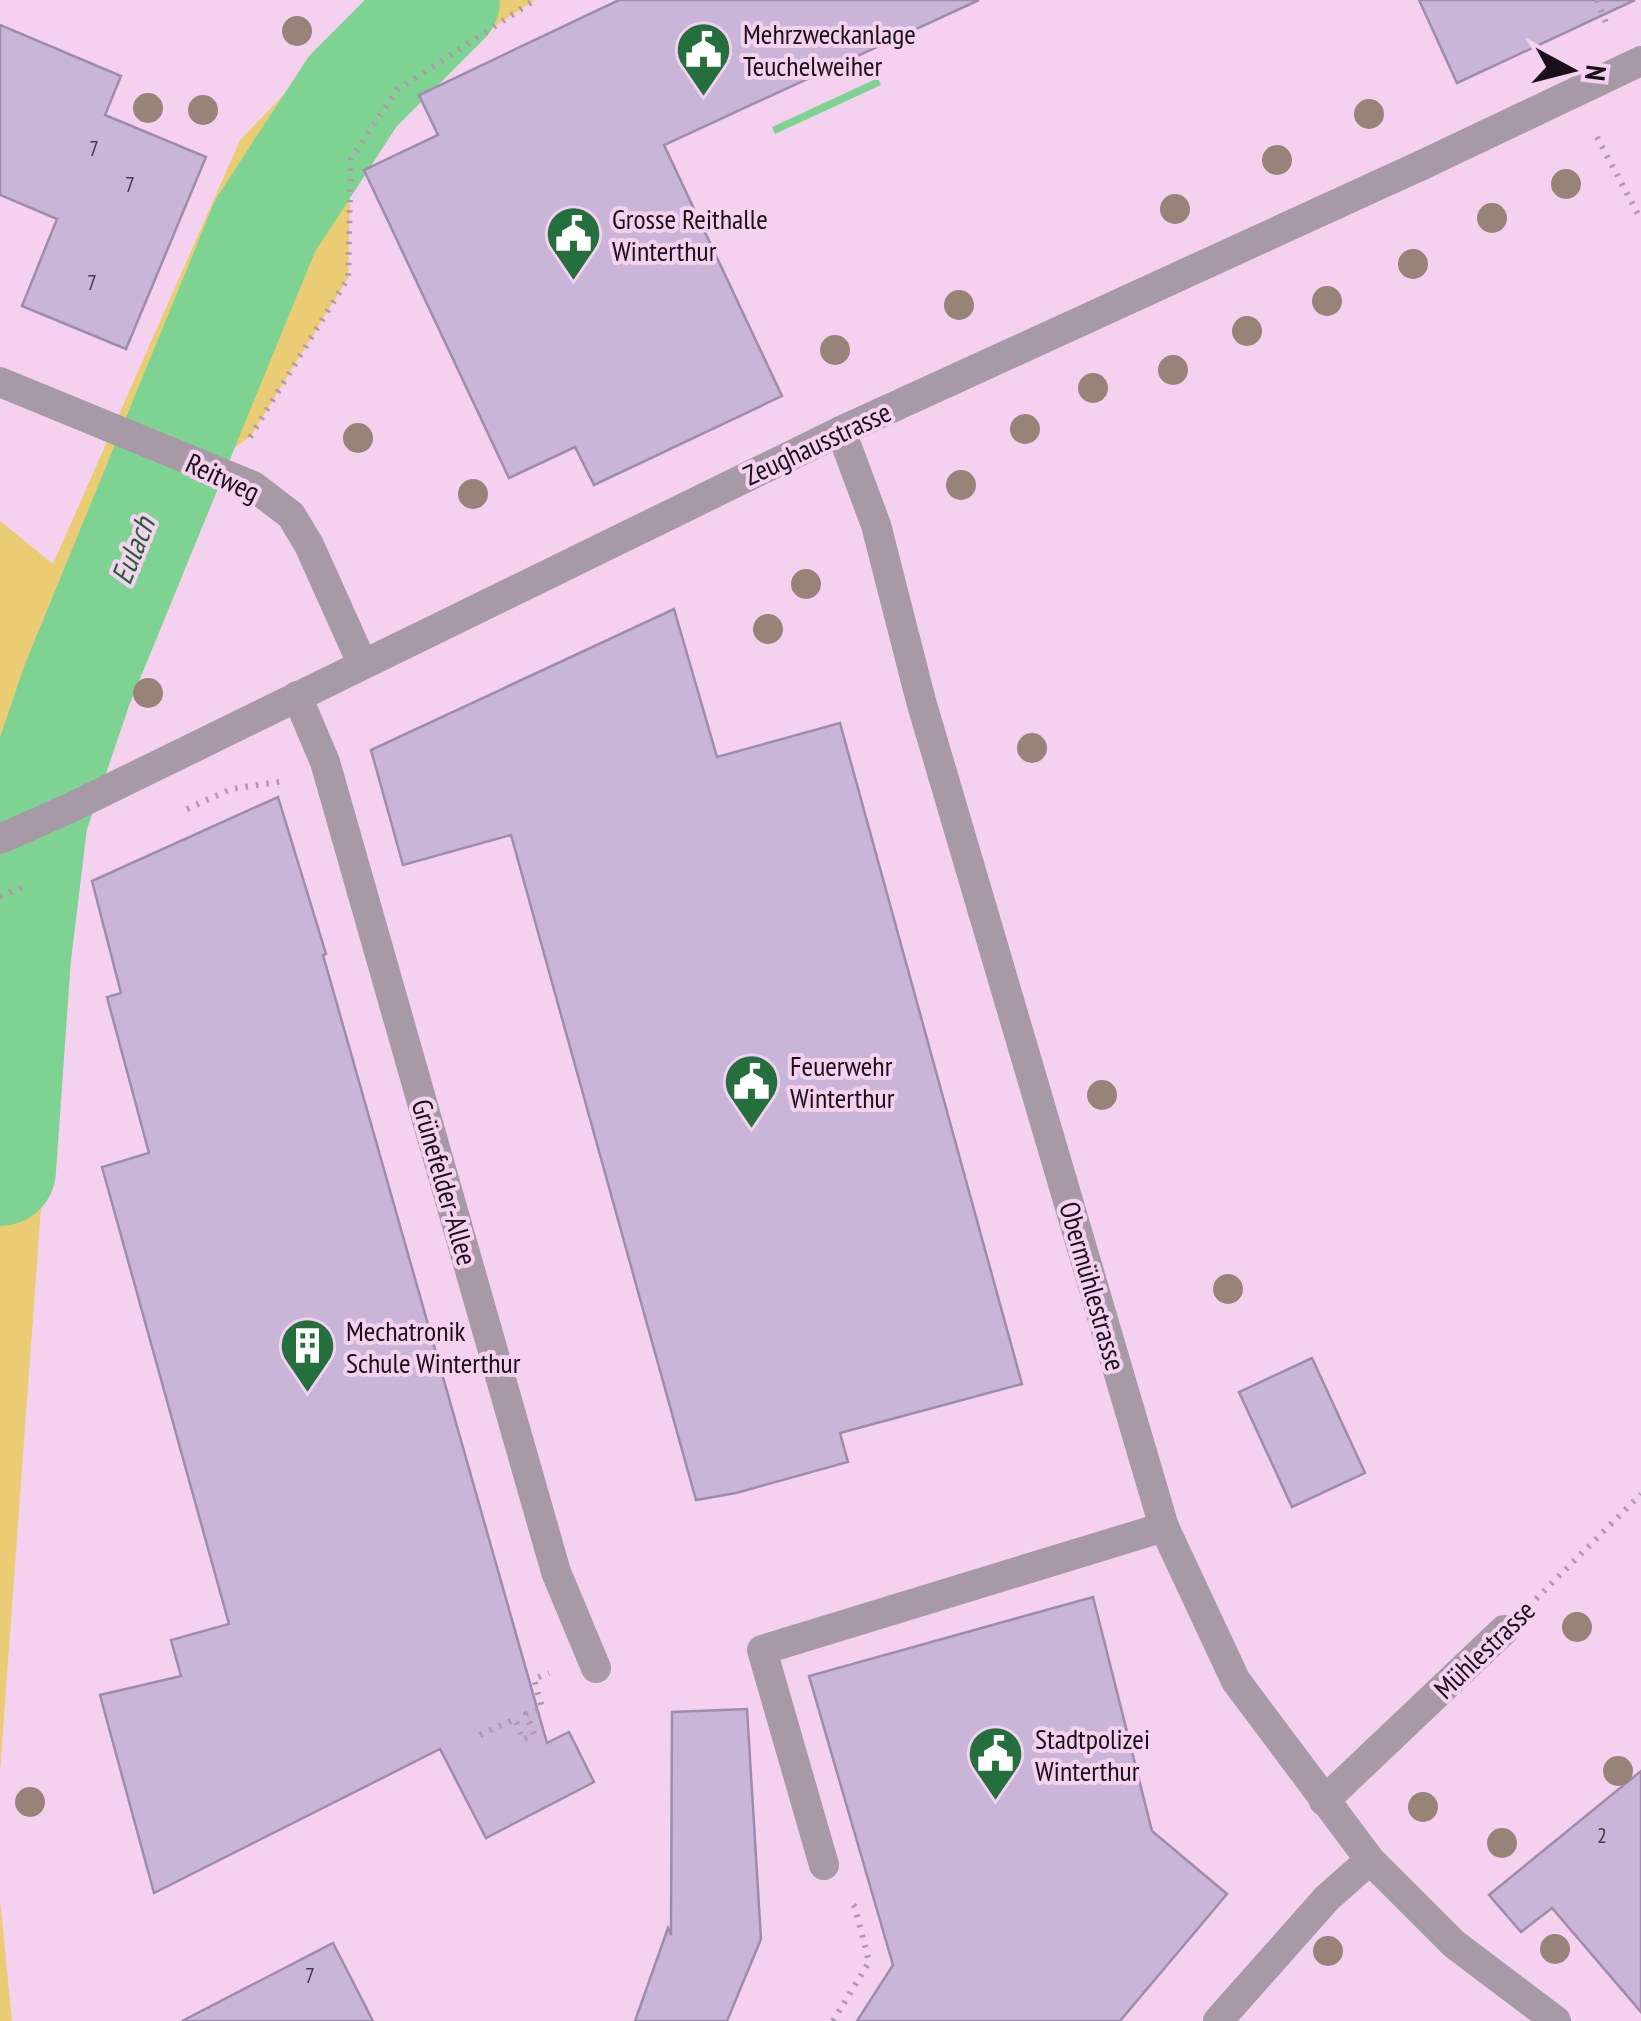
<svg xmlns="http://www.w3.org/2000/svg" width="1641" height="2021" font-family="'PT Sans Narrow',sans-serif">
  <rect width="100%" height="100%" fill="#f4d2ef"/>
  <g fill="#eacc74">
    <polygon points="375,0 535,0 397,90 351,159 348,278 251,436 207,467 70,808 0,1772 0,521 53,564 240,140"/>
    <polygon points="0,1899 12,2021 0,2021"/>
  </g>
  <polygon fill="#7ed393" points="878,78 881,85 775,134 772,127"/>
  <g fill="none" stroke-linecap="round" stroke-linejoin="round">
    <polyline stroke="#7ed393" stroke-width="112" points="0,1170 15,957 32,817 77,685 265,226 353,91 444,0"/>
  </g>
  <g fill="#c9b5d8" stroke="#9f8bad" stroke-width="2.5">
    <polygon points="619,0 979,0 664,145 782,396 594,485 575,447 509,478 364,170 438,135 419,95"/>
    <polygon points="1419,0 1635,0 1457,83"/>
    <polygon points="0,25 121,76 105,115 206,157 126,349 22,306 57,219 0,195"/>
    <polygon points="674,609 717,757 840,723 1022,1384 840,1433 848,1462 736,1493 696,1500 511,835 403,865 371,750"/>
    <polygon points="278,797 326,954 323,955 547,1743 569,1732 594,1782 486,1838 440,1749 154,1893 100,1695 181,1676 171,1640 229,1624 102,1167 149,1153 107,997 121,993 92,881"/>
    <polygon points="1312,1358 1365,1473 1292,1507 1239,1392"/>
    <polygon points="1093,1597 1152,1831 1227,1894 1120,2021 857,2021 893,1965 809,1676"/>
    <polygon points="747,1709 761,1939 727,2021 635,2021 668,1928 671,1935 672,1712"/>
    <polygon points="1641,1771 1641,2012 1552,1908 1521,1932 1489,1895"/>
    <polygon points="333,1943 373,2021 182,2021"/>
  </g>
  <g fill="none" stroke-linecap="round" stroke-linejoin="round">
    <g stroke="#b397af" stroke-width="6" stroke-dasharray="2.5 8" stroke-linecap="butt">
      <polyline points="1597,0 1607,25"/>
      <polyline points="1597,137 1641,220"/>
      <polyline points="250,437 348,278 351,159 397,90 535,0"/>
      <polyline points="187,809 231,789 284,781"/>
      <polyline points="0,897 26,885"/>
      <polyline points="1536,1599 1641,1494"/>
      <polyline points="480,1735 515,1719 523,1740 534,1734 526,1714 542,1708 534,1679 549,1673"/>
      <polyline points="833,2021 869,1962 855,1907 850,1900"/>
    </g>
    <polyline stroke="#a799a5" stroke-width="30" points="824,1865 762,1650 1164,1527"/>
    <g stroke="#a799a5" stroke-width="30">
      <polyline points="0,382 253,486 291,515 309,545 362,663"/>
      <polyline points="841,431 876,525 921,701 1164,1527 1236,1681 1370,1860 1454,1944 1556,2021"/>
      <polyline points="297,696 325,762 556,1572 596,1668"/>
      <polyline points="1324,1801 1504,1630"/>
      <polyline points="1218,2021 1327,1898 1370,1860"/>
    </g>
    <polyline stroke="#a799a5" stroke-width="30" points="0,839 70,808 841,431 1422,165 1641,61"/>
  </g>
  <g fill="#998278">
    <circle cx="297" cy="31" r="15"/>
    <circle cx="148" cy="108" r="15"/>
    <circle cx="203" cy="110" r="15"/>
    <circle cx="1369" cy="114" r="15"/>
    <circle cx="1277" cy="160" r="15"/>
    <circle cx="1566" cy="184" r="15"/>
    <circle cx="1175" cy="209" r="15"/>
    <circle cx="1492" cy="218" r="15"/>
    <circle cx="1413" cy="264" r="15"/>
    <circle cx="1327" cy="301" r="15"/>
    <circle cx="959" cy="305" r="15"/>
    <circle cx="1247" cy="331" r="15"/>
    <circle cx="835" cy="350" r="15"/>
    <circle cx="1173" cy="370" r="15"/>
    <circle cx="1093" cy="388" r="15"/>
    <circle cx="1025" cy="429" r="15"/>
    <circle cx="358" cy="438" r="15"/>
    <circle cx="961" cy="485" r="15"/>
    <circle cx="473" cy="494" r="15"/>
    <circle cx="806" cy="584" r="15"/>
    <circle cx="768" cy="629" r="15"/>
    <circle cx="148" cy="693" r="15"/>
    <circle cx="1032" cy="748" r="15"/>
    <circle cx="1102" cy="1095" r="15"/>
    <circle cx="1228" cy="1289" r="15"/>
    <circle cx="1577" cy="1627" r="15"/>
    <circle cx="1618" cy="1771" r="15"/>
    <circle cx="30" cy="1802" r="15"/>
    <circle cx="1423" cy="1807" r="15"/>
    <circle cx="1502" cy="1843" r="15"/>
    <circle cx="1555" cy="1949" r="15"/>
    <circle cx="1328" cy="1951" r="15"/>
  </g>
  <defs>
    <symbol id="civic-pin" viewBox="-11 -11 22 30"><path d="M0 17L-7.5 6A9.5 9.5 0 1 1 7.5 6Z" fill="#246f3d" stroke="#f4d2ef"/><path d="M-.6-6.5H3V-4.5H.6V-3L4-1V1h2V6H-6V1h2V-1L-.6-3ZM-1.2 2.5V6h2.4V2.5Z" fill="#fff"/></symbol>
    <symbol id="building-pin" viewBox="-11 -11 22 30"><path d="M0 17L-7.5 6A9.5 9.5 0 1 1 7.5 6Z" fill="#246f3d" stroke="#f4d2ef"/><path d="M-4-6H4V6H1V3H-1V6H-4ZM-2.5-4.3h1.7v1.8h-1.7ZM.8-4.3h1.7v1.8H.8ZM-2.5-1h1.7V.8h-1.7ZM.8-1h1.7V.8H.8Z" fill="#fff"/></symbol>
  </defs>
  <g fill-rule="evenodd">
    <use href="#civic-pin" x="672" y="18" width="63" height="86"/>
    <use href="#civic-pin" x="542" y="202" width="63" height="86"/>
    <use href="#civic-pin" x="720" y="1050" width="63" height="86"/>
    <use href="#building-pin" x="276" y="1314" width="63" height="86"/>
    <use href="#civic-pin" x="964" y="1722" width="63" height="86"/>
  </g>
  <g text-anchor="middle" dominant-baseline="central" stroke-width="8" stroke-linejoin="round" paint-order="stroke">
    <g font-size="22" fill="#46394a">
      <text x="94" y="148">7</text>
      <text x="130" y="184">7</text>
      <text x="92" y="282">7</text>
      <text x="1602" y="1835">2</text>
      <text x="310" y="1975">7</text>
    </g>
    <g font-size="28" fill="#1b101a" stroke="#f4d2ef" text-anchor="start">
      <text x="743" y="33">Mehrzweckanlage<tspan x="743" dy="32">Teuchelweiher</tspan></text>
      <text x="612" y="218">Grosse Reithalle<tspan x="612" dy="32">Winterthur</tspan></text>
      <text x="790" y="1065">Feuerwehr<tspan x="790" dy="32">Winterthur</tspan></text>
      <text x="346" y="1330">Mechatronik<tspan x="346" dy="32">Schule Winterthur</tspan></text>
      <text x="1035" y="1738">Stadtpolizei<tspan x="1035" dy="32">Winterthur</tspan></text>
    </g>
    <g font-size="28" fill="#1b101a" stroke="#f4d2ef">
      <text transform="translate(817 443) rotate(-25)">Zeughausstrasse</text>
      <text transform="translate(223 477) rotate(25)">Reitweg</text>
      <text transform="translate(445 1182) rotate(74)">Grünefelder-Allee</text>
      <text transform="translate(1093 1286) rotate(74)">Obermühlestrasse</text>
      <text transform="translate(1484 1649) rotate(-44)">Mühlestrasse</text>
    </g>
    <g font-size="30" font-style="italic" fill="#246036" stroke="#f4d2ef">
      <text transform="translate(132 550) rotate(-68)">Eulach</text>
    </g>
  </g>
  <g transform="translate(1571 70) rotate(97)" stroke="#f4d2ef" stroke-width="8" paint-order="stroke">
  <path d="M0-8L18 38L0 25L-18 38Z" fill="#1b101a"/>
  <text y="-15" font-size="28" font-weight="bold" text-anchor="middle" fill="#1b101a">N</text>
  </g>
</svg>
